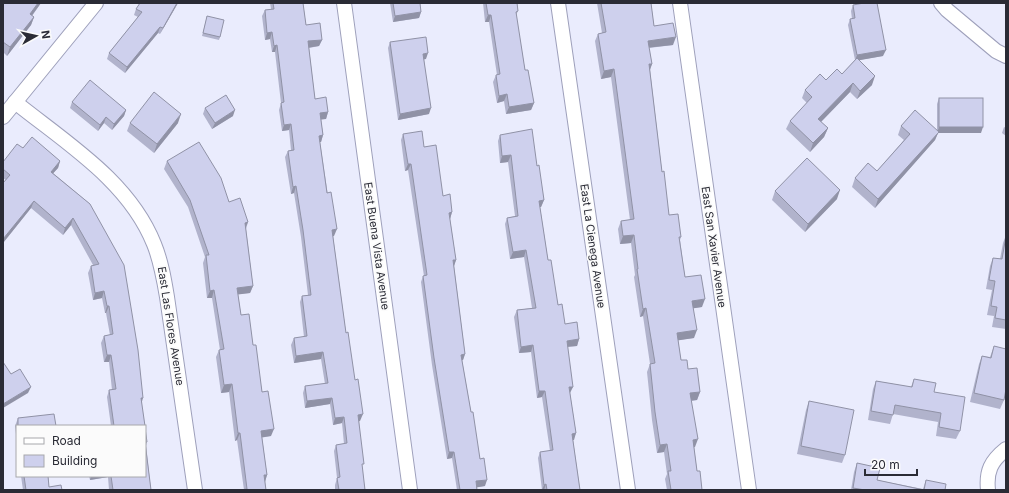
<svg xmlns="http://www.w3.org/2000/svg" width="1009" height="493" font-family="Inter,sans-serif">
  <rect width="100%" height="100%" fill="#eaecfd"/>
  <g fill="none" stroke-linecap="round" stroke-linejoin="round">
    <defs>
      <g id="street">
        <polyline points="344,3 410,490"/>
        <polyline points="558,3 628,490"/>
        <polyline points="680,3 749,490"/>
        <polyline points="941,3 947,10 996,51 1006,56"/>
        <path d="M15,102C66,143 129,181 154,244C161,261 164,279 167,297L195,490"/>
        <polyline points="3,117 96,3"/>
        <path d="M988,490C986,471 991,461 1006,449"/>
      </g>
    </defs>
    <use href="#street" stroke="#9ea0bb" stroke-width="16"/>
    <use href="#street" stroke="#fff" stroke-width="14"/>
  </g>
  <g fill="#b1b3cc">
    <polygon points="3,3 41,3 32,16 34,17 31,25 7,56 3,52"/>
    <polygon points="140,3 178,3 160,34 158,33 125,73 107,59 109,53 138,17 134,15 136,9"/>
    <polygon points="270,3 303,3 306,25 322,40 319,46 309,48 315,99 328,112 326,119 321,119 323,135 321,142 320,142 334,236 333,236 346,333 360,421 359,421 362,469 365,490 335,490 335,485 337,478 334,451 336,445 344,444 342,423 333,425 330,404 305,408 303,393 305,386 325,384 321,359 294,363 291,345 294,338 304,337 300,302 302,296 308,295 301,237 294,193 291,194 285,157 288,151 291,150 289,130 282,131 279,110 281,103 275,52 272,52 270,39 265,40 262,16 265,10 271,9"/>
    <polygon points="390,3 420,3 421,12 419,18 393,22"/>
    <polygon points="483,3 517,3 518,11 516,15 525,70 534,103 531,110 506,114 504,101 497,103 493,82 496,75 497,75 489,22 485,22"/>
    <polygon points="597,3 651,3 654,26 673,45 649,48 652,64 650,70 662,172 669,215 681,237 680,240 685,277 702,307 693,308 694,338 678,340 681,360 688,369 700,392 697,400 691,401 695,447 694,447 697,471 702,490 667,490 665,479 667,474 664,452 657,453 652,420 647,372 650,364 643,316 640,317 634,277 635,275 631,243 620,244 618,229 621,221 630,220 611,77 601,79 595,41 598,34 602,33"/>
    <polygon points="853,5 883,56 859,60 872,85 857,99 850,92 821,122 828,128 824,137 810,152 786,129 790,121 807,103 802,98 805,90 842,74 855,60 848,25 850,19 852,19 851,11"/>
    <polygon points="207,16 220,37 219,40 202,36"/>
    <polygon points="390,42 426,59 424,59 429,114 398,120 388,48"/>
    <polygon points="939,98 981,133 938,133 935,140 875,208 852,187 855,178 877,171 904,140 898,135 901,126 937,130 937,104"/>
    <polygon points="72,102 126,110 124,116 112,130 104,123 98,131 70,108"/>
    <polygon points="205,108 233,116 212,129 203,114"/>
    <polygon points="130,123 178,123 154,153 127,131"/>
    <polygon points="1004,127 1006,128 1006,136 1002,133"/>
    <polygon points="403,134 424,147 443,196 452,212 450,219 456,260 454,266 465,354 463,360 462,360 471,412 485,486 477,487 477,490 457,490 452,458 447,459 432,365 421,282 423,276 424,276 408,170 405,171 401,140"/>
    <polygon points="500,135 537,166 544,200 541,207 540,207 548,260 558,305 565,324 579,339 577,346 567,347 570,393 576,433 573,440 580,490 542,490 538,458 540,452 550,451 542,397 537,398 531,352 519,353 514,317 517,310 532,308 524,257 510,259 505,224 507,218 515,216 508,162 500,163 498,141"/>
    <polygon points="60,161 58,168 53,173 90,204 141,404 145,426 111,426 107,397 109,390 112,390 109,362 104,362 101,343 104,336 110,335 106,313 105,313 102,298 93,300 88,273 91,266 93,265 71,225 63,235 31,208 3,243 3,183 6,180 3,178 3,162"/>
    <polygon points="167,161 229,202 248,222 246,229 253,286 250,293 238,294 241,315 253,345 271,436 262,437 267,475 265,481 266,490 244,490 237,440 235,441 229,392 221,393 216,357 219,350 220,350 212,298 207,298 203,263 205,257 188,207 164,169"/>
    <polygon points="775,191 837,199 805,232 772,200"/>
    <polygon points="1006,235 1006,329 992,327 994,316 987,315 992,290 986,289 990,266 993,258 1000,259 1003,243"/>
    <polygon points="994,346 1004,400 1000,409 970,402 979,364 982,356 990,357"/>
    <polygon points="914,379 934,392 960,431 956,439 936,436 938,422 893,414 890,424 868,420 873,389 876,381 911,387"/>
    <polygon points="809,401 845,455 842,463 797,454 806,410"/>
    <polygon points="18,418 56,426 17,426 17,442 15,426"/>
    <polygon points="145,428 147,442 146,446 151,490 109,490 108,477 90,480 89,476 145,476"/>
    <polygon points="857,463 877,480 923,489 926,480 945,490 851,490 854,472"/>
    <polygon points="21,476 48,476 49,487 62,490 23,490"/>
  </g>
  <g fill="#9092a6">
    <polygon points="38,3 41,3 27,22 30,14"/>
    <polygon points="177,3 178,3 160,34 163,28"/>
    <polygon points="421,12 419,18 393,22 395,16"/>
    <polygon points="488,15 491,15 489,22 485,22"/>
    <polygon points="34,17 31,25 7,56 10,47"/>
    <polygon points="160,27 158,33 125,73 127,67"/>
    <polygon points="272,32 270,39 265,40 267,33"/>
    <polygon points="676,37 673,45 645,48 648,41"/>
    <polygon points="322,40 319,46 306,48 308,41"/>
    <polygon points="277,45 275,52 272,52 274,46"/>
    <polygon points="886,50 883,56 855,61 857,55"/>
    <polygon points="428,53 426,59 421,60 423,54"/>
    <polygon points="649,64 652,64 649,72"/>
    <polygon points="614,69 611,77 601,79 604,71"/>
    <polygon points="875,76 872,85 857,99 860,91"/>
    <polygon points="853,83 850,92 815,128 818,119"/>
    <polygon points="507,94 504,101 497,103 499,96"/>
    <polygon points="534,103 531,110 506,114 509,107"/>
    <polygon points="431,108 429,114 398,120 400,114"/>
    <polygon points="126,110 124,116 112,130 114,124"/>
    <polygon points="235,110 233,116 212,129 215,123"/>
    <polygon points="328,112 326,119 318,120 320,113"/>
    <polygon points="181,114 178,123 154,153 157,144"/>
    <polygon points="106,117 104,123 98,131 100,125"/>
    <polygon points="291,124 289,130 282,131 284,125"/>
    <polygon points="939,127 983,127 981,133 938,133 935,140 875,208 878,199 937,133"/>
    <polygon points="828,128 824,137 810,152 813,143"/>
    <polygon points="323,135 321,142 316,142 319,136"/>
    <polygon points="511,155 508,162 500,163 502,156"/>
    <polygon points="60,161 58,168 48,179 51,172"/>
    <polygon points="408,164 411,164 408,170 405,171"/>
    <polygon points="296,186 294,193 291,194 293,187"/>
    <polygon points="840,190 837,199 805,232 808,224"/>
    <polygon points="544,200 541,207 536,207 539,201"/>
    <polygon points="34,201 31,208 3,243 3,239"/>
    <polygon points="452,212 450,219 449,213"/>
    <polygon points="73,218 71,225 63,235 65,228"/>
    <polygon points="248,222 245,229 245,223"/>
    <polygon points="337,229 334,236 330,237 332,230"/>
    <polygon points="634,235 631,243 620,244 623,236"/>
    <polygon points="526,250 524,257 510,259 513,252"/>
    <polygon points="453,260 456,260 454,266"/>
    <polygon points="253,286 250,293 234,295 237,288"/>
    <polygon points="214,290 212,298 207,298 210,291"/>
    <polygon points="104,291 102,298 93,300 95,293"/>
    <polygon points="705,299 702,307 689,309 692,301"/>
    <polygon points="107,306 109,306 106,313 105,313"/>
    <polygon points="646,308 643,316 640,317 643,309"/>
    <polygon points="697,330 694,338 674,341 677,333"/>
    <polygon points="579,339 577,346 564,347 567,341"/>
    <polygon points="533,345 531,352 519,353 521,347"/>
    <polygon points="323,352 321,359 294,363 296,356"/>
    <polygon points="465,354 463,360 459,361 461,355"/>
    <polygon points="107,355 111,355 109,362 104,362"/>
    <polygon points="232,384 229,392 221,393 224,385"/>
    <polygon points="31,387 28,393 3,408 3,404"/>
    <polygon points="569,387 573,387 570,393"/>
    <polygon points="539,391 545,391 542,397 537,398"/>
    <polygon points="700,392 697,400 687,401 690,393"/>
    <polygon points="141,398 143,398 141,405"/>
    <polygon points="332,398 330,404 305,408 307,401"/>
    <polygon points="363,414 360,421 356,422 358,415"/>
    <polygon points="344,417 342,423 333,425 335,418"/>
    <polygon points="274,429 271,436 259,438 261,431"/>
    <polygon points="238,433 240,433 237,440 235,441"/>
    <polygon points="576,433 574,440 570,440 572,434"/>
    <polygon points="698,439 695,447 690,448 693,440"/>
    <polygon points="667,444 664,452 657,453 660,445"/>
    <polygon points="449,452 454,452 452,458 447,459"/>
    <polygon points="264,475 267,475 265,482"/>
    <polygon points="91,476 108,476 108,477 90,480"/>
    <polygon points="487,480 485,486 473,488 476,481"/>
    <polygon points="546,484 544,490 542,490 544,485"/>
  </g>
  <g fill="#ced0ed" stroke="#9092a6">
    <polygon points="3,3 38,3 30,14 34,17 10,47 3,42"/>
    <polygon points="140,3 177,3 163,28 160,27 127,67 109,53 142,12 136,9"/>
    <polygon points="273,3 303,3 306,25 320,23 322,40 308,41 315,99 326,97 328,112 320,113 323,135 319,136 327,193 331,192 337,229 332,230 346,333 348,332 355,380 358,379 363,414 358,415 364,464 362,464 365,490 339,490 337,478 340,477 336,445 347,443 344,417 335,418 332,398 307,401 305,386 328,383 323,352 296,356 294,338 307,336 302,296 311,295 303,230 296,186 293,187 288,151 294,150 291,124 284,125 281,103 284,102 277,45 274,46 272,32 267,33 265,10 274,9"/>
    <polygon points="393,3 420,3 421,12 395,16"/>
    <polygon points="486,3 517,3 518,11 516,12 525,70 528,70 534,103 509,107 507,94 499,96 496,75 500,74 491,15 488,15"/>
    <polygon points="601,3 651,3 654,26 673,23 676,37 648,41 652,64 649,64 662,172 664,171 669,215 678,214 681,237 679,237 685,277 701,275 705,299 692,301 697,330 677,333 681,360 687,360 688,369 697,368 700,392 690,393 698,439 693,440 697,471 700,471 702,490 671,490 668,471 671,471 667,444 660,445 655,412 650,364 655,363 646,308 643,309 637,269 638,269 634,235 623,236 621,221 634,219 614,69 604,71 598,34 606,32"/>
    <polygon points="864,3 877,3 886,50 857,55 850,19 855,18 853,5"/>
    <polygon points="207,16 224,20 220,37 203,33"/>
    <polygon points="426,37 428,53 423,54 431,108 400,114 390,42"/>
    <polygon points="857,58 875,76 860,91 853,83 818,119 828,128 813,143 790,121 812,97 805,90 820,74 826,80 837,69 842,74"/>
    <polygon points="90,80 126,110 114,124 106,117 100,125 72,102"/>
    <polygon points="154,92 181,114 157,144 130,123"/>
    <polygon points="226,95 235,110 215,123 205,108"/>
    <rect x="939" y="98" width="44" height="29"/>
    <polygon points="915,110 939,132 878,199 855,178 868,163 877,171 910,134 901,126"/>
    <polygon points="532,129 537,166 539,165 544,200 539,201 548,260 551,260 558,305 562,304 565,324 577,322 579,339 567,341 573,387 569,387 576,433 572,434 580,490 547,490 546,484 544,485 540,452 553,450 545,391 539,391 533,345 521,347 517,310 536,308 526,250 513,252 507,218 518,216 511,155 502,156 500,135"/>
    <polygon points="422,131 424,147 436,145 443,196 450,194 452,212 449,213 456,260 453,260 465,354 461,355 471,412 473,412 480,459 484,458 487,480 476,481 477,490 460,490 454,452 449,452 434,358 423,276 427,275 411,164 408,164 403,134"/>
    <polygon points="32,137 60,161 51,172 90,204 124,265 138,350 143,398 141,398 145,426 114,426 109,390 116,389 111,355 107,355 104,336 113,334 109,306 107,306 104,291 95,293 91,266 99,264 73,218 65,228 34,201 3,239 3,183 10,175 3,169 3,162 17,144 23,148"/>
    <polygon points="199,142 221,178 229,202 240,198 248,222 245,223 253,286 237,288 241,315 249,314 253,345 256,345 262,392 268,391 274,429 261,431 267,475 264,475 266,490 241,490 247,489 240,433 238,433 232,384 224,385 219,350 224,349 214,290 210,291 206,255 209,255 190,200 167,161"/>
    <polygon points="807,158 840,190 808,224 775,191"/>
    <polygon points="1006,236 1006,320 995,318 997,307 991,306 995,281 989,280 993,258 1002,259"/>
    <polygon points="994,346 1006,349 1006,389 1004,400 974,393 982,356 991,358"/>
    <polygon points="3,362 11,374 20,369 31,387 3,404"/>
    <polygon points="914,379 936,383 934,392 965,397 960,431 939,427 941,413 895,405 893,415 871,411 876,381 912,387"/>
    <polygon points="809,401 854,410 845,455 801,446"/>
    <polygon points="54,414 56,426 18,426 18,418"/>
    <polygon points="145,428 147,442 145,442 151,490 113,490 111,476 145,476"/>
    <polygon points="857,463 880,468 877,480 924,490 926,480 946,484 945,490 865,490 853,488"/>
    <polygon points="24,476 48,476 49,487 61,485 62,490 26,490"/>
  </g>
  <g text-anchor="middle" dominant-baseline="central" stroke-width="3.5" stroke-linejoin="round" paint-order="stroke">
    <g font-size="11" fill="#2a2b35" stroke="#fbfbfb">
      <text transform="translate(377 246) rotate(82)">East Buena Vista Avenue</text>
      <text transform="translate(593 246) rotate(82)">East La Cienega Avenue</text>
      <text transform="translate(714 247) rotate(82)">East San Xavier Avenue</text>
      <text transform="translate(171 326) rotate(81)">East Las Flores Avenue</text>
    </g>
  </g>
  <rect width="1009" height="493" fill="none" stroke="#2a2b35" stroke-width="8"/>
  <rect x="16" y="425" width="130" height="52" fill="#fbfbfb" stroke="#a7a8ac"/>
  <rect x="24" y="438" width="20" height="6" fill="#ffffff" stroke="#a7a8ac"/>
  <text x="52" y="445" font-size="12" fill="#2a2b35">Road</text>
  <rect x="24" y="455" width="20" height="12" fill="#ced0ed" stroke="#a7a8ac"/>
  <text x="52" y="465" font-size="12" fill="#2a2b35">Building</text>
  <g transform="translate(36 36) rotate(82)" stroke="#fbfbfb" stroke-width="3" paint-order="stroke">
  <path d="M0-3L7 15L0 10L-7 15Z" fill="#2a2b35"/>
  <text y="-6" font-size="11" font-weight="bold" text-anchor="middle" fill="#2a2b35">N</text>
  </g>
  <path d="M865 469v6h52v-6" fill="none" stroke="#2a2b35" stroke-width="2"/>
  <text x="871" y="469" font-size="12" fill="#2a2b35" stroke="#fbfbfb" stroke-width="3" paint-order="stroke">20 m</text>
</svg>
